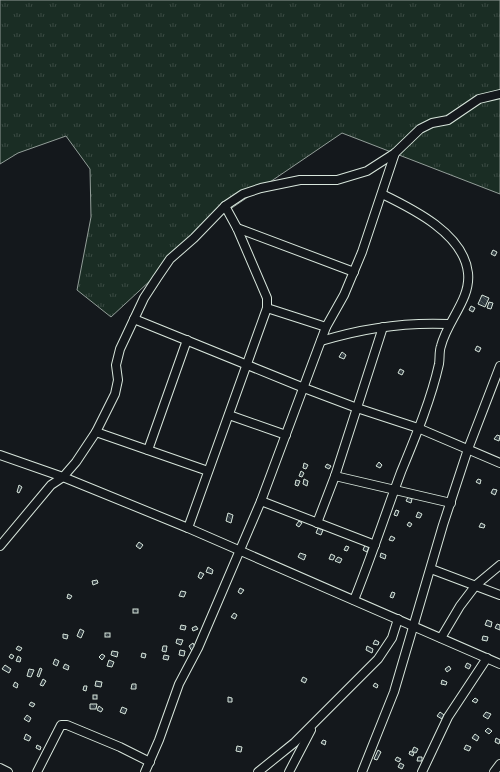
<svg xmlns="http://www.w3.org/2000/svg" width="500" height="772" font-family="Georgia,serif">
  <defs>
    <pattern id="grass-tufts" width="24" height="20" patternUnits="userSpaceOnUse"><rect width="24" height="20" fill="#1a2d24"/><path d="M3 7l-1-3M5 7V3M7 7l1-3M15 17l-1-3M17 17v-4M19 17l1-3" fill="none" stroke="#3b4b43"/></pattern>
    <pattern id="building-back-hatch" width="6" height="6" patternUnits="userSpaceOnUse"><rect width="6" height="6" fill="#2c363c"/><path d="M-1 5l2 2M0 0l6 6M5-1l2 2" fill="none" stroke="#4a5358"/></pattern>
  </defs>
  <rect width="100%" height="100%" fill="#14181c"/>
  <polygon fill="url(#grass-tufts)" stroke="#939e99" points="0,0 500,0 500,194 342,133 220,216 111,317 77,290 91,217 90,169 66,136 18,153 0,164"/>
  <g fill="url(#building-back-hatch)" stroke="#d8e6dc">
    <polygon points="493,250 497,252 495,256 491,254"/>
    <polygon points="482,295 489,298 485,307 478,304"/>
    <polygon points="489,302 493,303 491,309 487,308"/>
    <polygon points="471,306 475,308 473,312 469,310"/>
    <polygon points="477,346 481,348 479,352 475,350"/>
    <polygon points="342,352 346,355 344,359 339,357"/>
    <polygon points="400,369 404,371 402,375 398,373"/>
    <polygon points="497,435 500,436 499,441 494,439"/>
    <polygon points="379,462 382,465 380,468 376,466"/>
    <polygon points="304,463 308,465 306,469 303,468"/>
    <polygon points="327,464 331,466 329,469 325,467"/>
    <polygon points="301,471 304,473 302,477 299,476"/>
    <polygon points="304,479 308,481 307,486 303,484"/>
    <polygon points="478,479 481,480 480,484 476,482"/>
    <polygon points="296,480 300,481 298,486 295,485"/>
    <polygon points="19,485 22,487 19,493 17,492"/>
    <polygon points="493,489 497,490 495,495 491,493"/>
    <polygon points="408,497 412,499 411,503 406,501"/>
    <polygon points="396,510 399,511 397,516 394,515"/>
    <polygon points="418,512 422,514 420,518 416,517"/>
    <polygon points="228,513 233,515 231,523 226,521"/>
    <polygon points="299,521 302,523 299,527 296,525"/>
    <polygon points="409,522 412,524 410,527 407,525"/>
    <polygon points="481,523 485,525 484,528 479,527"/>
    <polygon points="318,528 323,530 321,535 316,533"/>
    <polygon points="391,536 395,538 393,541 389,540"/>
    <polygon points="139,542 143,545 140,549 136,546"/>
    <polygon points="365,545 369,547 367,552 363,550"/>
    <polygon points="346,546 349,547 347,551 344,550"/>
    <polygon points="300,553 306,555 304,560 298,557"/>
    <polygon points="381,553 386,555 385,559 380,557"/>
    <polygon points="331,554 335,556 333,560 329,559"/>
    <polygon points="338,557 342,559 340,563 335,561"/>
    <polygon points="208,567 213,570 212,574 206,572"/>
    <polygon points="200,572 204,574 201,579 198,577"/>
    <polygon points="97,580 98,583 93,585 92,581"/>
    <polygon points="240,588 244,590 241,594 238,592"/>
    <polygon points="181,591 186,592 184,597 179,596"/>
    <polygon points="392,592 395,593 393,598 390,597"/>
    <polygon points="68,594 72,596 70,599 67,598"/>
    <rect x="133" y="609" width="5" height="4"/>
    <polygon points="234,613 237,615 235,619 231,617"/>
    <polygon points="487,620 492,622 491,627 485,625"/>
    <polygon points="497,624 500,625 500,630 495,628"/>
    <polygon points="181,625 186,626 185,630 180,629"/>
    <polygon points="196,626 198,629 193,631 192,628"/>
    <polygon points="80,629 84,631 81,638 77,636"/>
    <rect x="105" y="633" width="5" height="4"/>
    <polygon points="63,634 68,635 67,639 63,638"/>
    <polygon points="483,636 488,637 487,641 482,640"/>
    <polygon points="177,639 183,640 181,645 176,643"/>
    <polygon points="375,640 379,642 378,645 373,644"/>
    <polygon points="193,643 196,649 192,651 189,646"/>
    <polygon points="18,646 22,648 20,651 16,649"/>
    <polygon points="163,646 167,646 166,652 162,651"/>
    <polygon points="367,646 373,649 372,653 366,650"/>
    <polygon points="180,650 185,651 184,656 179,655"/>
    <polygon points="112,651 118,652 117,657 111,655"/>
    <polygon points="142,653 146,654 145,658 141,657"/>
    <polygon points="11,654 14,656 12,659 9,657"/>
    <polygon points="102,654 105,656 102,660 99,657"/>
    <polygon points="164,655 169,656 168,660 163,659"/>
    <polygon points="18,656 21,658 20,662 16,661"/>
    <polygon points="55,659 59,661 57,666 53,664"/>
    <polygon points="109,660 114,662 112,667 107,666"/>
    <polygon points="467,663 471,665 469,669 465,667"/>
    <polygon points="65,664 69,666 68,670 63,668"/>
    <polygon points="5,665 11,669 9,673 2,669"/>
    <polygon points="449,666 451,669 447,672 445,669"/>
    <polygon points="40,668 42,669 39,677 37,676"/>
    <polygon points="29,669 34,670 31,677 27,676"/>
    <polygon points="303,677 307,679 305,683 301,681"/>
    <polygon points="43,679 46,681 43,686 40,685"/>
    <polygon points="442,680 447,682 446,685 441,684"/>
    <polygon points="96,681 102,682 101,687 95,686"/>
    <polygon points="15,682 18,684 17,688 13,686"/>
    <polygon points="375,683 378,685 377,688 373,686"/>
    <polygon points="132,684 136,684 136,689 131,689"/>
    <polygon points="84,686 87,686 86,691 83,690"/>
    <rect x="93" y="695" width="4" height="4"/>
    <polygon points="228,697 232,698 232,702 228,702"/>
    <polygon points="475,698 478,700 476,703 472,701"/>
    <polygon points="31,702 35,704 33,707 29,705"/>
    <polygon points="90,704 97,704 96,709 90,709"/>
    <polygon points="99,706 103,709 101,712 97,710"/>
    <polygon points="122,707 127,709 125,714 120,712"/>
    <polygon points="440,712 444,715 442,719 437,716"/>
    <polygon points="486,712 491,714 488,719 483,716"/>
    <polygon points="27,715 31,718 29,722 24,719"/>
    <polygon points="488,728 492,731 489,734 485,731"/>
    <polygon points="26,734 31,737 29,741 24,739"/>
    <polygon points="475,734 479,737 477,741 472,738"/>
    <polygon points="496,738 500,740 499,744 495,742"/>
    <polygon points="323,740 326,741 325,745 321,743"/>
    <polygon points="37,745 41,747 40,750 36,748"/>
    <polygon points="466,745 471,747 469,751 464,749"/>
    <polygon points="237,746 242,747 241,752 236,751"/>
    <polygon points="414,747 418,749 416,753 412,751"/>
    <polygon points="378,750 381,752 377,760 374,759"/>
    <polygon points="410,751 414,753 413,756 409,754"/>
    <polygon points="397,757 401,759 399,762 395,760"/>
    <polygon points="418,757 422,757 422,761 417,761"/>
    <polygon points="400,763 404,765 402,769 398,767"/>
  </g>
  <g fill="none" stroke-linecap="round" stroke-linejoin="round">
    <defs>
      <g id="minor">
        <polyline points="237,228 354,272"/>
        <polyline points="267,308 326,327"/>
        <polyline points="134,319 304,388 357,408 418,428 500,463"/>
        <path d="M321,341C363,328 405,322 449,324"/>
        <polyline points="229,415 286,435"/>
        <polyline points="96,432 208,471"/>
        <polyline points="148,450 187,340"/>
        <polyline points="0,455 63,477 188,528 500,664"/>
        <polyline points="335,476 451,503"/>
        <polyline points="261,501 375,545"/>
        <polyline points="317,523 335,476 383,327"/>
        <polyline points="188,528 267,308 267,298 237,228 225,206"/>
        <polyline points="0,546 51,485 63,477 76,462 96,432 115,394 118,380 116,365 120,349 144,298 157,278 170,259 194,238 225,206 243,194 261,188 300,180 337,180 367,171 395,153 420,129 432,123 448,120 479,99 500,94"/>
        <polyline points="431,569 500,595"/>
        <path d="M354,600C371,558 385,515 401,472C415,438 431,400 439,364C440,358 439,351 441,346C447,321 471,299 468,273C464,234 413,209 382,194"/>
        <polyline points="441,638 460,606 476,585 500,565"/>
        <polyline points="0,768 8,772"/>
        <polyline points="37,772 61,725 67,725 120,747 150,762"/>
        <polyline points="145,772 159,740 179,684 198,648 261,501 326,327 344,295 362,252 395,153"/>
        <polyline points="258,772 294,743 378,659 392,638 398,619"/>
        <polyline points="289,772 311,730"/>
        <polyline points="362,772 394,692 443,525 468,449 500,366"/>
        <polyline points="422,772 448,717 487,658"/>
        <polyline points="494,772 500,764"/>
      </g>
    </defs>
    <use href="#minor" stroke="#d8e6dc" stroke-width="10"/>
    <use href="#minor" stroke="#14181c" stroke-width="8"/>
  </g>
</svg>
